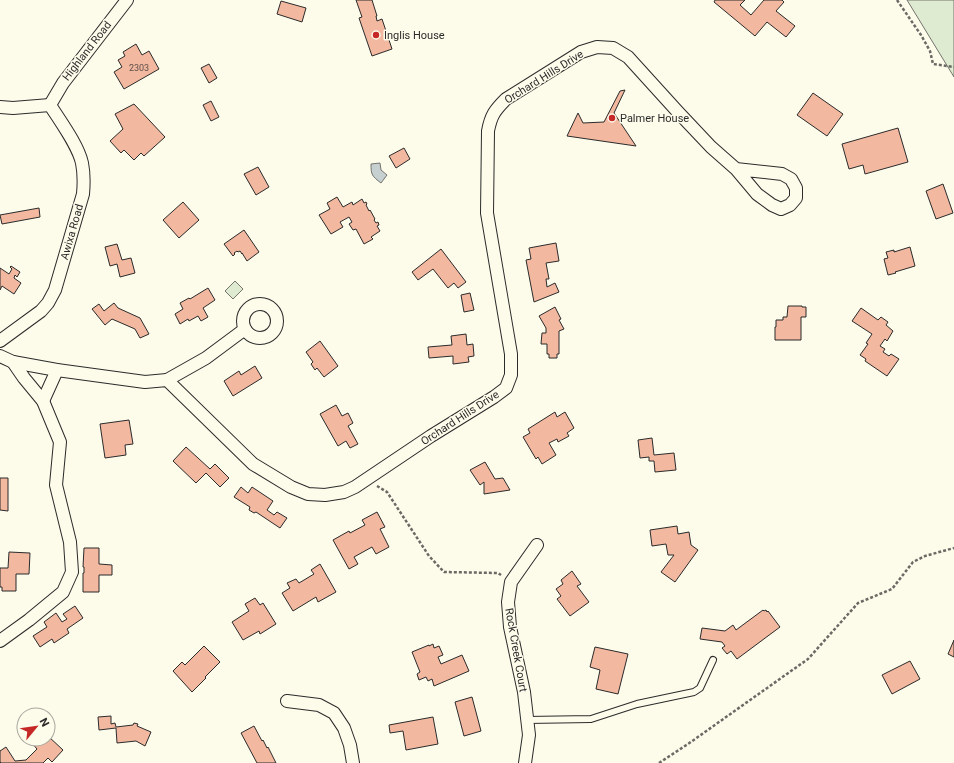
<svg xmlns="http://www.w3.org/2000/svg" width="954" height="763" font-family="Roboto,sans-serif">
  <rect width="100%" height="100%" fill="#fdfbea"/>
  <g fill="#deebd1" stroke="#74746e">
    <polygon points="907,0 954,0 954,77"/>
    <polygon points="235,281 243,289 233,299 225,291"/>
  </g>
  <path fill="#c7d0d0" stroke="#74746e" d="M380,163L381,170L387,175L381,183C372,176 371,175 371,164Z"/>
  <g fill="#f2b8a0" stroke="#2b2b2b">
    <polygon points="356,0 372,0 377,16 376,16 377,21 382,19 392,49 372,56 359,18 362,17"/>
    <polygon points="715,0 745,0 740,5 751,15 764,0 782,0 784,2 776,11 795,26 786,37 767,22 755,36 714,2"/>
    <polygon points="281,1 306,8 302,22 277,14"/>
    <polygon points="136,44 142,55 149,51 159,69 124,89 114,72 122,67 118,60 125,56 123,52"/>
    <polygon points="209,64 217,78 209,83 201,68"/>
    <polygon points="625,90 614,113 636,146 567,136 578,113 583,123 604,122 620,91"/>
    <polygon points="813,93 843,114 827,136 797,115"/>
    <polygon points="211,101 219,117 211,121 203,105"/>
    <polygon points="134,104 165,137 144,156 141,153 134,160 124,150 121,153 110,141 123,129 115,114"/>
    <polygon points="898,128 908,162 865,174 863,165 849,169 842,144"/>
    <polygon points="404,148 410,159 396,168 389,156"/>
    <polygon points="258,167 269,187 256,195 244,174"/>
    <polygon points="943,184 953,213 936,219 926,191"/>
    <polygon points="337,197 343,207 352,202 353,205 362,199 364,203 366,202 367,204 366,205 369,211 370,210 375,219 374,220 376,223 378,222 379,225 377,226 380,231 371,237 373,239 364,244 356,229 353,230 349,224 352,222 349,217 340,222 343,227 331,234 319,215 330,209 327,203"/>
    <polygon points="183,202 199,220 179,238 163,220"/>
    <polygon points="39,208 40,217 2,224 0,215"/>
    <polygon points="244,230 259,252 247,261 242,253 242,254 240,251 238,252 237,251 234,253 235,254 233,256 224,244"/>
    <polygon points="556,243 559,261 546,263 549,279 546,279 547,287 555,283 559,292 534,302 526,260 531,259 529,248"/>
    <polygon points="117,244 122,260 131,258 135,273 120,277 117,264 110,266 105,247"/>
    <polygon points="910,247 915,266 895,272 896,273 888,275 884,259 888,258 886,252 894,250 894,252"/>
    <polygon points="441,249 466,282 458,288 454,283 448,288 433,269 418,280 412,272"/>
    <polygon points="11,266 20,272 17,277 15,275 14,278 21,283 14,294 2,286 0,290 0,268 9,274 12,269 10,267"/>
    <polygon points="208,288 215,300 203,308 208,317 201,321 198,316 189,321 188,319 180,324 175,314 183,309 180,303 189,298 190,299"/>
    <polygon points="470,293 474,310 464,312 461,295"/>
    <polygon points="114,303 118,308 140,318 149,334 140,338 135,329 112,319 105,325 92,309 99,304 104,311"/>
    <polygon points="788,306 802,306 802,307 806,307 806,317 801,317 801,340 775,340 775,327 776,327 776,320 783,320 783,317 787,317"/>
    <polygon points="555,307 561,319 559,320 564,329 559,331 559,354 557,354 557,358 549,358 549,354 547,354 547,344 541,344 542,333 546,333 546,328 539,316"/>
    <polygon points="861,308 878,320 881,317 888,322 886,325 893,331 887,341 885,339 880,346 885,349 883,352 889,356 891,354 899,359 887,376 865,361 866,359 860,355 868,344 866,343 872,334 852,321"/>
    <polygon points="466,334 467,345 473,344 474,356 468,357 469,362 453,364 453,356 429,358 428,347 452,345 451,336"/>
    <polygon points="320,341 338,366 324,377 317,368 315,370 311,364 313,362 306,352"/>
    <polygon points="255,366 262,378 233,396 224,381 239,371 241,375"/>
    <polygon points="336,405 342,416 348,413 353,423 348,426 358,444 350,448 346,441 338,446 320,414"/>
    <polygon points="555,412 557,417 565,412 574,428 567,433 569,436 558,442 557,439 549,443 556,455 542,464 538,457 536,459 523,437 530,433 528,429"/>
    <polygon points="129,420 133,444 125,445 126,455 105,458 100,424"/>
    <polygon points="652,438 654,455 674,453 676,470 655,472 654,461 649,461 649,457 640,458 638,440"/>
    <polygon points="186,447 210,469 215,464 229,478 220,487 206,473 196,483 173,461"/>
    <polygon points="485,462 495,479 503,478 510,490 484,494 484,482 480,485 470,470"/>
    <polygon points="0,478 8,478 8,511 0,510"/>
    <polygon points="241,487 248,493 252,487 273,501 267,510 274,515 277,512 287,518 280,528 256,512 254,513 249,510 250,507 234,497"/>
    <polygon points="377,512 385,527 380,529 389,547 376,554 372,547 354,557 358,564 349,569 333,540 349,531 350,533 365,525 362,520"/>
    <polygon points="677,526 678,534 689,532 691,545 698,550 675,582 661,572 674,555 668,555 666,544 652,546 650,530"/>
    <polygon points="84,548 99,548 99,564 112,565 112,575 99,575 99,592 83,592 83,573 84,573 84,567 83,567"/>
    <polygon points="9,552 30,553 29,574 16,574 16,591 2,591 2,587 0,587 0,568 8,568"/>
    <polygon points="320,564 336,592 318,602 316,597 293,611 282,593 290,588 287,583 296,579 299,583 314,574 311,570"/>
    <polygon points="572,571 581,584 577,586 589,602 570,616 557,599 561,596 556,589 563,584 561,580"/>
    <polygon points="255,598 260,605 263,603 276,624 260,634 259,631 243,640 232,622 249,611 245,604"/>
    <polygon points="75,606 83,618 67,629 69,633 54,643 52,639 40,647 33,636 47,627 44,622 56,613 62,622 67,619 63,614"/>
    <polygon points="763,610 764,611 766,610 767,612 768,611 780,627 737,659 731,651 727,654 722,648 725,646 722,642 700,639 702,628 725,631 733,625 736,630"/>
    <polygon points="954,640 954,657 948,654"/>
    <polygon points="433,644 434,648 439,646 443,655 438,657 441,664 462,655 469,671 434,686 432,679 428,681 426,677 419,680 417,674 420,672 412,652 429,645 429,646"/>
    <polygon points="204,646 220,662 205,677 206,678 192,692 173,671 182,662 185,665"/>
    <polygon points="595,647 628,654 618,694 596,689 600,670 590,667"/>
    <polygon points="910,661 920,679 892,694 882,675"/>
    <polygon points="472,697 481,731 464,736 455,702"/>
    <polygon points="111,716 111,724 115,723 116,727 133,725 134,723 138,724 137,726 151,732 145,746 136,741 117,743 116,728 99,730 98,717"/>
    <polygon points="433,717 438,744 406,750 403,731 390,733 389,725"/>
    <polygon points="254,726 262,741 263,740 267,748 268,747 276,763 257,763 241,733"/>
    <polygon points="48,736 63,750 52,762 48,758 43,763 1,763 0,762 0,751 6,747 15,761 26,760 37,749 32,743 36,739 41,739 43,741 45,739 48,739"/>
  </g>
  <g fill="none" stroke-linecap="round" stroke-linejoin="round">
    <defs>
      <polyline id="lane" points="527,720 591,719 637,704 694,692 700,688 713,660"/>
      <g id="street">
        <polyline points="50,105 63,83 127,0"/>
        <polyline points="0,107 13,108 50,105"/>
        <circle cx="260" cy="321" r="17"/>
        <path d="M0,341L41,311L48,303L55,290L83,194C84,183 84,173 82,163C78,145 60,121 50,105"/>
        <path d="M0,356L13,362L57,370L145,382L167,380L253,464L291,487L308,494L325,495L344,492L355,487L431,436L494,397L506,388L511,375V354L487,213L488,131C491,115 495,110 506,99L581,52L597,47L613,48L628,57L677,111L711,147L736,169L757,194L772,205L781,209L790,205L796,198V188L791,179L782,174L736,169"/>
        <polyline points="167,380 206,358 245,329"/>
        <polyline points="43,401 57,370"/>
        <polyline points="0,641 29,620 63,592 72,572 70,542 56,485 60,442 43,401 24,378 13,362"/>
        <polyline points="287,701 319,705 334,713 344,728 350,745 353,763"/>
        <polyline points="525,763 529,735 524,692 510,627 508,602 511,582 537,545"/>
      </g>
    </defs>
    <use href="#lane" stroke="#2b2b2b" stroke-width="8"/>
    <use href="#street" stroke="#2b2b2b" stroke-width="14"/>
    <g stroke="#6a6964" stroke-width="2.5" stroke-dasharray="3 2" stroke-linecap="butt">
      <polyline points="897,0 921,35 930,51 933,64 954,67"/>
      <polyline points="377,486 387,492 429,556 444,572 498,573 501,575"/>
      <polyline points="659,763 688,744 808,659 858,603 892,589 913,562 925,556 954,548"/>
    </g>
    <use href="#lane" stroke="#fdfbea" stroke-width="6"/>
    <use href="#street" stroke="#fdfbea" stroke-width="12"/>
  </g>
  <g fill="#c62828" stroke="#fdfbea" stroke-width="1.5">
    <circle cx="376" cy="35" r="4"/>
    <circle cx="612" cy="118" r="4"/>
  </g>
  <g text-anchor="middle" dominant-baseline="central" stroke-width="3" stroke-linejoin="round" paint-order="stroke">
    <g font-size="9" fill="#5d4e48">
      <text x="139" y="68">2303</text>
    </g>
    <g font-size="11" fill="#2b2b2b" stroke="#fdfbea" text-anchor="start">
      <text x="384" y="35">Inglis House</text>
      <text x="620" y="118">Palmer House</text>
    </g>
    <g font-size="11" fill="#2b2b2b" stroke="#fdfbea">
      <text transform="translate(87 51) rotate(-52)">Highland Road</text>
      <text transform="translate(544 77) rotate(-32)">Orchard Hills Drive</text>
      <text transform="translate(72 232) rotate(-74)">Awixa Road</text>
      <text transform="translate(460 418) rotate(-33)">Orchard Hills Drive</text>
      <text transform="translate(516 650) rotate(80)">Rock Creek Court</text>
    </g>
  </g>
  <g transform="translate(36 727) rotate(61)"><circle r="19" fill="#fdfbea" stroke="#a9a89e"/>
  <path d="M0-3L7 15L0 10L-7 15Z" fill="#c62828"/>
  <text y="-6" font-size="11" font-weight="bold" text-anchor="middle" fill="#2b2b2b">N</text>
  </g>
</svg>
